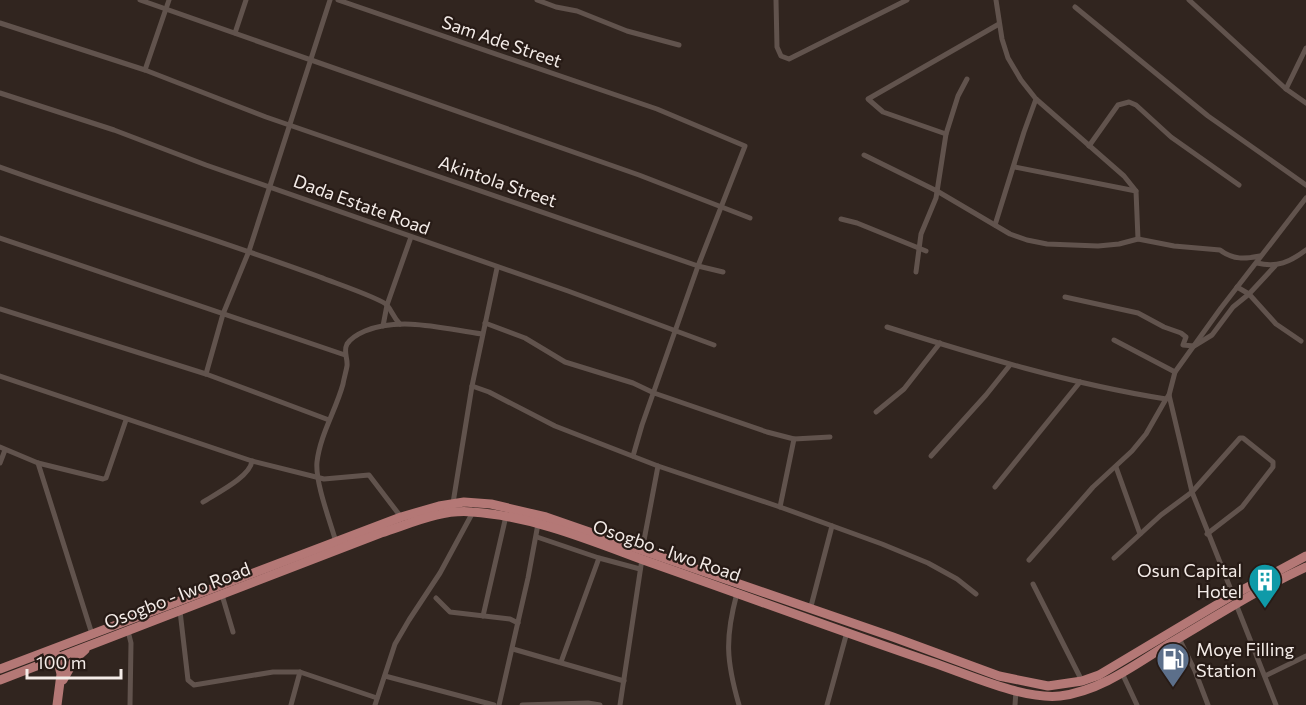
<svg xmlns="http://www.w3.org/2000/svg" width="1306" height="705" font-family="Commissioner,sans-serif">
  <rect width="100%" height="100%" fill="#31251f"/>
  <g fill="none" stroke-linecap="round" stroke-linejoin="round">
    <g stroke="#61534d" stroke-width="5">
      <polyline points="140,0 639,175 750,218"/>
      <polyline points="338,0 657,109 745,146 698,266 642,425 633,456"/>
      <polyline points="537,0 556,7 577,11 627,31 679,45"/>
      <polyline points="776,0 777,47 781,56 789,59 907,0"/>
      <polyline points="996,0 1002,39 1008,58 1021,80 1036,99 1124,176 1136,191 1138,239"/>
      <polyline points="1189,0 1286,89 1306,103"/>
      <polyline points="1075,7 1208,116 1306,185"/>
      <polyline points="0,23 145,70 266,117 698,266 723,272"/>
      <polyline points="235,33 246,0"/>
      <polyline points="145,70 169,0"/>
      <polyline points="1286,89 1306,48"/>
      <polyline points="0,93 114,130 206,165 568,291 714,345"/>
      <polyline points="946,134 883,112 868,99 999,24"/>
      <polyline points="1089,146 1118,105 1129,102 1136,105 1171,137 1239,185"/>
      <path d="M864,155L937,191L1010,234L1027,240L1047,244L1098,246L1119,244L1138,239L1174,246L1220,250C1233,260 1245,259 1260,256"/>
      <path d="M0,167C106,205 214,238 320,277C332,282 380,298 387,305C392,311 393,317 400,324"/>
      <polyline points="1015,167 1136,191"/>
      <polyline points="841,219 857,223 926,251"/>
      <polyline points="995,225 1024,132 1036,99"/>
      <polyline points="0,238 345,355"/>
      <path d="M1257,263C1277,268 1290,262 1306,250"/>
      <polyline points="916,272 921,234 936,198 946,134 958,96 967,79"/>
      <polyline points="1237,287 1249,294 1276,324 1301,341"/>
      <polyline points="1065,297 1138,313 1164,327 1181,333 1186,337 1183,345 1194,346 1212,335 1233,307 1249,294 1275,266"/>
      <polyline points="0,309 206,374 329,420"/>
      <polyline points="485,323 525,338 565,362 633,383 654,393 767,432 794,439 830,437"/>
      <polyline points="383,326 387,305 411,237"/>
      <path d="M887,327C979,356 1071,384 1166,399L1169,395"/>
      <polyline points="1114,340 1175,372"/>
      <polyline points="206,374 223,314 249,251 330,0"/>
      <polyline points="0,376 252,461 324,479 369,475 401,517"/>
      <polyline points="472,386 489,392 555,426 658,466 780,507 882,544 928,563 957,579 976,594"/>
      <polyline points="876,412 904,389 940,343"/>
      <polyline points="0,447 38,463 103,479 106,478 126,420"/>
      <polyline points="931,456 986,395 1010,365"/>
      <polyline points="0,463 5,450"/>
      <polyline points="38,463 92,634"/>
      <polyline points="1116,467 1140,534"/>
      <polyline points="995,487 1080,382"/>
      <path d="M203,502C217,493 250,477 252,461"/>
      <polyline points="453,503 472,386 497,268"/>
      <polyline points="780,507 794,439"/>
      <polyline points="537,537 599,558 640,569"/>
      <path d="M336,542C330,521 315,482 317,462C320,435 336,410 343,384C344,378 346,372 347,366C348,358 343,352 347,344C351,338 358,334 365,331C401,316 445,329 482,334"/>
      <polyline points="642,551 658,466"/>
      <polyline points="1114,558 1161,515 1192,492 1240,438 1243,438 1273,462 1273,467 1242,507 1207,534"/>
      <polyline points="1029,560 1093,487 1132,451 1146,434 1166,399"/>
      <polyline points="1033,584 1082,681"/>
      <path d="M737,593C725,638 726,660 739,705"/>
      <polyline points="222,595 233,632"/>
      <polyline points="1233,595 1192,492 1169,395 1175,372 1221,308 1306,198"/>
      <polyline points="436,598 450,612 510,619 518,623"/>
      <polyline points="1236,604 1276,705"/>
      <polyline points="810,610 832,526"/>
      <polyline points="180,611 188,680 194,685 273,672 300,672 377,698"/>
      <polyline points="483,616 506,516"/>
      <polyline points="128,631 131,643 130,705"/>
      <polyline points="1179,638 1195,671 1208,705"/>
      <polyline points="513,649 624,681"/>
      <polyline points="561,662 599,558"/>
      <polyline points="1122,673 1137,705"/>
      <polyline points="385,676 494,705"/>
      <polyline points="1265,676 1306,656"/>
      <polyline points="291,705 300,672"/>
      <polyline points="375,705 395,644 409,620 440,573 473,512"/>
      <polyline points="499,705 528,578 538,524"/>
      <polyline points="522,705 588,703 600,705"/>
      <polyline points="620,705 642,559"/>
      <polyline points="827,705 847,632"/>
      <polyline points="1015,705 1016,691"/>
    </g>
    <g stroke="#b47876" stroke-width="9">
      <polyline points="56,654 61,674 57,705"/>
      <polyline points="0,669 401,517 439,506 464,502 491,504 546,517 893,637 999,676 1048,686 1082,681 1099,675 1233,595 1306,556"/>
      <path d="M0,680L381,533C410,524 441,509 472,512C533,516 592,541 649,562C743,595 837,630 931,662C967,674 1023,700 1060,696C1100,691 1133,666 1167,645C1213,618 1258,589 1306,567"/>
      <polyline points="63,680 75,659 85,650"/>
    </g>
  </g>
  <defs>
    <symbol id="building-pin" viewBox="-11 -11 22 30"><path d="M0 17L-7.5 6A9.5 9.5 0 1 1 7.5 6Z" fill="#0f9aa8" stroke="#271b16"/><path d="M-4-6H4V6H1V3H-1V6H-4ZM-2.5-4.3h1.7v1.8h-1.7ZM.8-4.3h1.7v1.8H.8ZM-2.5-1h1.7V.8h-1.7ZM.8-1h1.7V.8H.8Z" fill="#fff"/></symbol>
    <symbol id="fuel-pin" viewBox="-11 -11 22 30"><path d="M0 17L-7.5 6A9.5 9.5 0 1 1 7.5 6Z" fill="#5c6f8a" stroke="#271b16"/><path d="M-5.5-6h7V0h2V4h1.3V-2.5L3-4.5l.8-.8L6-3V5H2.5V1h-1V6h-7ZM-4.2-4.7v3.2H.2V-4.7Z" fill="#fff"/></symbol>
  </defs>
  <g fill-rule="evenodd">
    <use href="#building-pin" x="1246" y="561" width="38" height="52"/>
    <use href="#fuel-pin" x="1154" y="640" width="38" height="52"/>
  </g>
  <g text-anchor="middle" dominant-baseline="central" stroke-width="4.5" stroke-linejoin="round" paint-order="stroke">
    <g font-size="18" fill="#f4ece8" stroke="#271b16">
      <text transform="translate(502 41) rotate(19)">Sam Ade Street</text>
      <text transform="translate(498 181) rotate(19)">Akintola Street</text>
      <text transform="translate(362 204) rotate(20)">Dada Estate Road</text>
      <text transform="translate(667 550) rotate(19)">Osogbo - Iwo Road</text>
      <text transform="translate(177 595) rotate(-21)">Osogbo - Iwo Road</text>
    </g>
    <g font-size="18" fill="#f4ece8" stroke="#271b16" text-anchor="end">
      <text x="1242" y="570">Osun Capital<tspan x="1242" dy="21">Hotel</tspan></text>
      <text x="1196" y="649" text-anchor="start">Moye Filling<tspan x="1196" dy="21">Station</tspan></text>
    </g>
  </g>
  <path d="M27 669v9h94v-9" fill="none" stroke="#f4ece8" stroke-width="3"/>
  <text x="36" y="669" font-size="18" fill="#f4ece8" stroke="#271b16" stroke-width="4.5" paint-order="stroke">100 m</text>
</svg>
